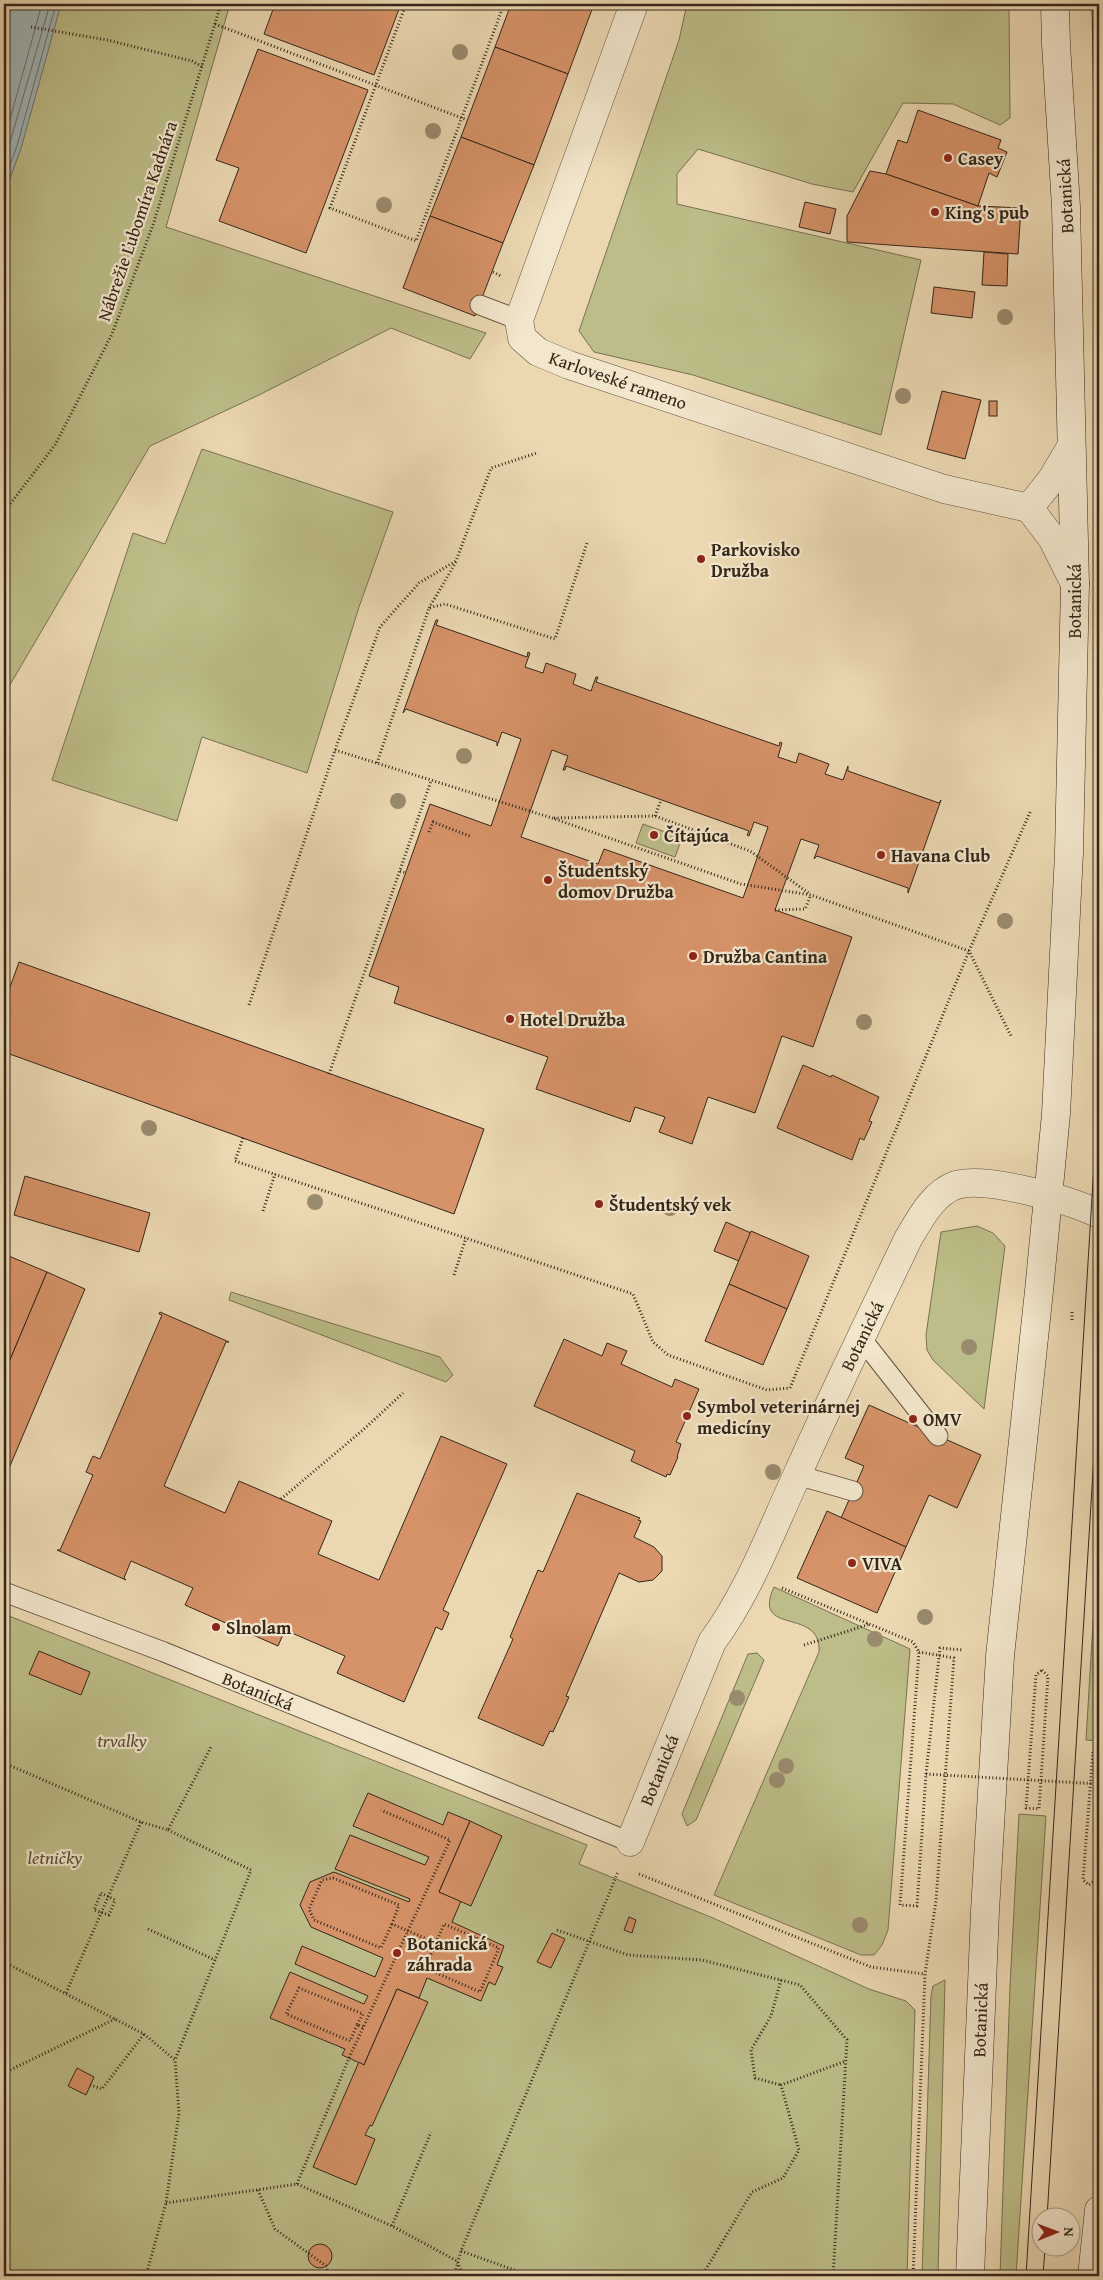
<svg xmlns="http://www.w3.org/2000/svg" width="1103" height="2280" font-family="'Gentium Book Plus',serif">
  <rect width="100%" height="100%" fill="#ebd8b1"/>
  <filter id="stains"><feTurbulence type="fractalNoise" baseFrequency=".004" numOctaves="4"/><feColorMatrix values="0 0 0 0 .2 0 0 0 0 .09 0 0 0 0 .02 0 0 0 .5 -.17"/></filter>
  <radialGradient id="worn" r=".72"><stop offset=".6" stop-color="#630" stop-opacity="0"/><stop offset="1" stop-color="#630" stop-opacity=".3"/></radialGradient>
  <g fill="#bcbd88" stroke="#787251">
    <polygon points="61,4 230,4 166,227 486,333 470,359 391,328 259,395 150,446 4,695 4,195 21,148"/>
    <polygon points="687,4 1009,4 1010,118 1000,125 953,104 903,103 853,192 812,184 698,149 677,174 677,204 921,260 881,435 693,375 594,352 579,331 679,40"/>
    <polygon points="202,449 393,512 359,607 307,773 202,737 177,821 52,780 133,533 165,544"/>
    <polygon points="643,824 682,838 675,857 636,843"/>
    <polygon points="977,1226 993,1233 1005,1246 984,1409 933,1360 927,1350 926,1335 941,1232"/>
    <polygon points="231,1292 440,1357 453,1375 446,1382 229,1300"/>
    <path d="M774,1587L910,1649L888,1930L882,1945L874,1955H861L714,1895L819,1652C822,1606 751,1637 774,1587Z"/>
    <polygon points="1095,1590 1099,1590 1099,1741 1086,1740"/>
    <polygon points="4,1614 587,1845 579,1864 713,1918 869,1989 906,2001 915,2010 907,2276 4,2276"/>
    <polygon points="757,1653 764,1660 696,1820 687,1826 682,1814 748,1654"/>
    <polygon points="1019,1814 1046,1816 1016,2276 1000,2276 1010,1986"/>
    <polygon points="945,1980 938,2276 922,2276 931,1996 933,1986"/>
  </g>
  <polygon fill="#9fb6b8" stroke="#747d79" points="4,4 61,4 21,148 4,195"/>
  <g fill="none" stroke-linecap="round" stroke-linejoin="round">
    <g stroke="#6a6e69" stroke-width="1">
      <polyline points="4,141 42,4"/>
      <polyline points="4,163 50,4"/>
      <polyline points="4,181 17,146 56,4"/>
    </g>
  </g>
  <g fill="#d69268" stroke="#34271a" fill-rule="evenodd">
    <polygon points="275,4 401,4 374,75 264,34"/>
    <polygon points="511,4 594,4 568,74 495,47"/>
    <polygon points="495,47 568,74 534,165 461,137"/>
    <polygon points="258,49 368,90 306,253 219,221 239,168 216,160"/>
    <polygon points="918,110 1001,140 998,148 1007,152 997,177 989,173 978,206 886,174 898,140 907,143"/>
    <polygon points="461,137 534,165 503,243 430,216"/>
    <polygon points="870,171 886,174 978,206 1021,208 1018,254 847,242 847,216"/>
    <polygon points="805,202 836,209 830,234 799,227"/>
    <polygon points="430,216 503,243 475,316 403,288"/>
    <polygon points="984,252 1008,254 1007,286 982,285"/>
    <polygon points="934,287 975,292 972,318 931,313"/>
    <polygon points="942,391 981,400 965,459 927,449"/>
    <rect x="989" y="401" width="8" height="15"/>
    <path d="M436,620H438L436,625L527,657L528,652L530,653L525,667L543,673L546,663L576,674L573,684L591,691L596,677H598L596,682L779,746L780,742L782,743L778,757L796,763L799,753L829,764L825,774L843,780L848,766V771L939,803L941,800L908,893V888L817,856L814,859L819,845L801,839L775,910L852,937L813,1047L782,1036L755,1113L708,1097L692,1144L659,1132L665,1117L635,1107L630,1122L536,1089L548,1057L394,1003L399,987L369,976L430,804L491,826L521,739L502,732L497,746V742L406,709L403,713ZM552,750L568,756L563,770H565L566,766L749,831L747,835L749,836L754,822L768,827L743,898L604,849L598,864L521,837Z"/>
    <polygon points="19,962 484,1129 454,1214 4,1052 4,1004"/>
    <polygon points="803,1065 831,1077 832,1075 879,1097 869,1121 872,1122 864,1140 860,1138 852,1160 777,1128"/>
    <polygon points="25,1176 150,1213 139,1252 14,1215"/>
    <polygon points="726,1222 751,1233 739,1261 714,1251"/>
    <polygon points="751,1231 809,1256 787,1309 729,1284"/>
    <polygon points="4,1254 47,1272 4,1374"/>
    <polygon points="47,1272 85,1289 4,1480 4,1374"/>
    <polygon points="729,1284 787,1309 763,1365 705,1341"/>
    <polygon points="160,1312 229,1342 226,1342 164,1486 225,1513 239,1481 332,1521 318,1554 379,1580 441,1436 507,1464 443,1610 449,1613 442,1630 436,1627 404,1702 337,1673 345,1656 285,1630 278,1646 185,1605 193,1588 131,1561 124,1578 126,1580 57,1550 60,1550 93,1475 86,1472 91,1460 93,1456 100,1459 162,1315 159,1314"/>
    <polygon points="564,1339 602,1356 607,1343 627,1351 621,1364 672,1387 675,1379 699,1389 676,1442 681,1444 677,1457 678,1457 670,1475 667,1474 666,1477 631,1461 635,1451 534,1406"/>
    <polygon points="869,1405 981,1455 957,1508 929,1495 906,1547 841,1518 864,1466 845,1458"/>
    <polygon points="577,1493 640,1518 638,1520 641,1521 634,1537 654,1547 662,1556 662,1571 653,1580 639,1582 619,1573 566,1696 569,1697 553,1732 550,1731 543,1746 478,1718 513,1639 510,1637 538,1570 543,1572"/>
    <polygon points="827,1511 906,1547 877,1613 797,1578"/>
    <polygon points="39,1651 90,1672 81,1695 29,1674"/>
    <polygon points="368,1793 443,1825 448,1812 470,1821 439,1892 461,1901 452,1922 504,1946 497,1965 503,1967 495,1985 489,1982 481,2001 427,1978 419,1998 397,1989 364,2065 342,2055 345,2049 270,2018 290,1972 364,2004 368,1996 295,1964 302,1946 375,1977 383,1958 311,1927 300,1905 310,1882 334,1872 409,1902 410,1899 335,1869 350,1835 425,1865 429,1857 353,1826"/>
    <polygon points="470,1821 502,1836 471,1906 439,1892"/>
    <polygon points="629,1917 636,1920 632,1933 624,1930"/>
    <polygon points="552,1933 565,1939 551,1968 537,1962"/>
    <polygon points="397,1989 428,2002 372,2126 370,2125 365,2135 375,2139 356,2185 313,2167 359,2062 364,2065"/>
    <polygon points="77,2068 94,2077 86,2095 68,2086"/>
    <circle cx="320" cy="2256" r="12"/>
  </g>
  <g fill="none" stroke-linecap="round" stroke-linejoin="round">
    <defs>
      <g id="service">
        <polyline points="480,305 519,320"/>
        <polyline points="861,1338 938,1436"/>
        <polyline points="797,1475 853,1491"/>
        <polyline points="4,1592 164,1652 630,1842"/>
      </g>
      <g id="minor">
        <polyline points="634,4 519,320 522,338 538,352 569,365 944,489 1029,508"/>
        <polyline points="1029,508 1052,538 1075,584"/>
        <polyline points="1029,508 1052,479 1071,447"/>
        <path d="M630,1842L712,1642C750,1590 771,1531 798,1473C833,1394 871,1317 908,1239C920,1219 933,1193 956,1185C987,1176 1070,1200 1099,1214"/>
      </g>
      <g id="secondary">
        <polyline points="970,2276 985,1911 1000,1656 1039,1291 1056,1114 1069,853 1075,584 1066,207 1056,44 1055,4"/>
        <polyline points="1092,2276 1099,2210"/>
      </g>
    </defs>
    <use href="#service" stroke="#625340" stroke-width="21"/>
    <use href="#minor" stroke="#625340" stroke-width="29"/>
    <use href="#secondary" stroke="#34271a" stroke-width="29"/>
    <g stroke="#34271a" stroke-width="3" stroke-dasharray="1 2.5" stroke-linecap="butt">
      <polyline points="406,4 330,208 416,241 504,4"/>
      <polyline points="215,24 467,120"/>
      <polyline points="31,27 107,40 192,61 203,67"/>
      <polyline points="493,272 501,276"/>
      <polyline points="4,512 55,445 112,334 153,225 221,4"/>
      <polyline points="429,608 456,562"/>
      <polyline points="335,750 552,818 741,884 811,895 969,951 1011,1036"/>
      <polyline points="377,763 429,608 445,604 555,639 587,543"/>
      <polyline points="655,816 661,800"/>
      <polyline points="554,818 655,816 750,851 810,894"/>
      <polyline points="429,832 433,822 472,837"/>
      <polyline points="400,871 406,873"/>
      <polyline points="775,910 805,909 811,895"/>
      <polyline points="249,1005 335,750 380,627 419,583 456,561 491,468 537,453"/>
      <polyline points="329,1074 431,781"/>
      <polyline points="243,1138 235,1161 633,1294 653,1342 668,1355 767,1390 790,1388 969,951 1031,810"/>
      <polyline points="263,1211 275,1174"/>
      <polyline points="454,1275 466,1238"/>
      <polyline points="1072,1320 1072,1311"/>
      <polyline points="281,1499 363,1430 403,1393"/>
      <polyline points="782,1588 913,1642 919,1652 900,1905 917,1906 926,1774 940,1648 963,1650"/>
      <polyline points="804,1645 870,1624"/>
      <polygon points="1042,1670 1048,1676 1039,1809 1026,1808 1036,1675"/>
      <polyline points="1099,1751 1093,1751 1083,1880 1089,1885 1094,1881 1099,1804"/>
      <polyline points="4,1763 141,1822 168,1830 211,1747"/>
      <polyline points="168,1830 251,1870 175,2060"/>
      <polyline points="639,1874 871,1967 925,1974"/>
      <polygon points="101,1893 115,1900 109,1915 94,1910"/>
      <path d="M392,1924L381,1948L314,1920L309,1909L322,1880L333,1878L399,1905L392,1924L436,1943L444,1924L499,1948L480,1992L425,1968L436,1943C451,1950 465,1951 477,1938"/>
      <polyline points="148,1929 215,1960"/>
      <polyline points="557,1930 628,1955 702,1960 800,1985 847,2040 833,2276"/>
      <polyline points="4,1962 144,2034 175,2060 179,2113 166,2203 146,2276"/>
      <polyline points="781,1980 771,2016 751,2050 755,2078 781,2085"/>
      <polyline points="66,1993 141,1822"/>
      <polyline points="357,2025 350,2041 286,2014 299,1988 363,2014 357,2025 363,2027"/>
      <polyline points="4,2073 115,2019"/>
      <polyline points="90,2085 102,2089 144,2034"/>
      <polyline points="297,2184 349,2058 450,1840 381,1810"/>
      <polyline points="258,2190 275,2229 326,2266 328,2273 325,2276"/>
      <polyline points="166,2203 297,2184 392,2226 457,2261 463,2276"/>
      <polyline points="392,2226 431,2132"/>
      <polyline points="461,2251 531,2276"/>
      <polyline points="454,2276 461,2251 618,1872"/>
      <polyline points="702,2276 752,2192 783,2178 799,2150 781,2085 846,2061"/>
      <polyline points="913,2276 925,1974 936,1901 954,1658 919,1652"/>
    </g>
    <use href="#service" stroke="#f2e6cc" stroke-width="19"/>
    <use href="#minor" stroke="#f2e6cc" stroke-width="28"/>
    <use href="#secondary" stroke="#f2e6cc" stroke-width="28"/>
    <g stroke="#34271a" stroke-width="1">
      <polyline points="1092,4 1099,396"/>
      <polyline points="1047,2218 1099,1374"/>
      <polyline points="1026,2276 1099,1083"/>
      <polyline points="1043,2276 1045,2248"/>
    </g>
    <polyline stroke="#34271a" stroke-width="3" stroke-dasharray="1 2.5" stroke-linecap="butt" points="926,1774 1099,1784"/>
  </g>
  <g fill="#998b6d">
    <circle cx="460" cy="52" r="8"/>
    <circle cx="433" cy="131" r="8"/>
    <circle cx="384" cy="205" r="8"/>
    <circle cx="1005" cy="317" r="8"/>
    <circle cx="903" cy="396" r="8"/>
    <circle cx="464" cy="756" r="8"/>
    <circle cx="398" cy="801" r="8"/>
    <circle cx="1005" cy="921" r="8"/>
    <circle cx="864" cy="1022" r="8"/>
    <circle cx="149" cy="1128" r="8"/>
    <circle cx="315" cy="1202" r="8"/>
    <circle cx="670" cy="1208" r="8"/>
    <circle cx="969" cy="1347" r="8"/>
    <circle cx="773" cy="1472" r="8"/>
    <circle cx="925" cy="1617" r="8"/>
    <circle cx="875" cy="1639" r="8"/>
    <circle cx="737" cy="1698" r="8"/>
    <circle cx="786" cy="1766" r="8"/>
    <circle cx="777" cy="1780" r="8"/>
    <circle cx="860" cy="1925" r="8"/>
  </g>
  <g fill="#8f2418" stroke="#f2e6cc" stroke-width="2">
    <circle cx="948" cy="158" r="5"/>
    <circle cx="935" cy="212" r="5"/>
    <circle cx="701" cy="559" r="5"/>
    <circle cx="654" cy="835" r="5"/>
    <circle cx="881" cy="855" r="5"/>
    <circle cx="548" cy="880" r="5"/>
    <circle cx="693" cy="956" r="5"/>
    <circle cx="510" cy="1019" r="5"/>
    <circle cx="599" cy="1204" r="5"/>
    <circle cx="687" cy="1416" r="5"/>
    <circle cx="913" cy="1419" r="5"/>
    <circle cx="852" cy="1563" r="5"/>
    <circle cx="216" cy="1627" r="5"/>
    <circle cx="397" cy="1953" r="5"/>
  </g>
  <g text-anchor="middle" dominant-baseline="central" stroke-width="4.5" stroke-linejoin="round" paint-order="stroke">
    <g font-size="18" font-weight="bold" fill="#34271a" stroke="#f2e6cc" text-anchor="start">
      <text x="958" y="158">Casey</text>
      <text x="945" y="212">King's pub</text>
      <text x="711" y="549">Parkovisko<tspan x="711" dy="21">Družba</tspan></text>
      <text x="664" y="835">Čítajúca</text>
      <text x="891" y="855">Havana Club</text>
      <text x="558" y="870">Študentský<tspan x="558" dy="21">domov Družba</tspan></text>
      <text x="703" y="956">Družba Cantina</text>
      <text x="520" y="1019">Hotel Družba</text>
      <text x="609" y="1204">Študentský vek</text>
      <text x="697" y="1406">Symbol veterinárnej<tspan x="697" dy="21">medicíny</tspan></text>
      <text x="923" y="1419">OMV</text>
      <text x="862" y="1563">VIVA</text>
      <text x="226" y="1627">Slnolam</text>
      <text x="407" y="1943">Botanická<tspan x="407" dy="21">záhrada</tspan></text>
    </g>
    <g font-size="18" fill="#34271a" stroke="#f2e6cc">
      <text transform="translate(1065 196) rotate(-93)">Botanická</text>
      <text transform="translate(137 221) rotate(-71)">Nábrežie Ľubomíra Kadnára</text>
      <text transform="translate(618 380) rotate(19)">Karloveské rameno</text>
      <text transform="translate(1074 601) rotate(-90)">Botanická</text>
      <text transform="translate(862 1336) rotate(-64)">Botanická</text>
      <text transform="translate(258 1691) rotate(22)">Botanická</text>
      <text transform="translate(659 1770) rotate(-68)">Botanická</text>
      <text transform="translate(980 2020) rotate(-88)">Botanická</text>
    </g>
    <g font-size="18" font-style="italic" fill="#564c36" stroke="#f2e6cc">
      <text x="122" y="1740">trvalky</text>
      <text x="55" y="1857">letničky</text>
    </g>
  </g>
  <rect width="1103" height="2280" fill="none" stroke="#ebd8b1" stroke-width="20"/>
  <rect x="5" y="5" width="1093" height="2270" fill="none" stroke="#34271a" stroke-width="2.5"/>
  <rect x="10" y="10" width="1083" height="2260" fill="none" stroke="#34271a"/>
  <g transform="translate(1056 2232) rotate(89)"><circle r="24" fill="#f2e6cc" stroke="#a69a85"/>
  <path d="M0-4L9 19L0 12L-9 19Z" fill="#8f2418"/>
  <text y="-8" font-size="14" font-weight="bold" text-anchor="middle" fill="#34271a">N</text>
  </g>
  <rect width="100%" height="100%" filter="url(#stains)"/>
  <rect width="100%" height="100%" fill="url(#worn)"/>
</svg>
